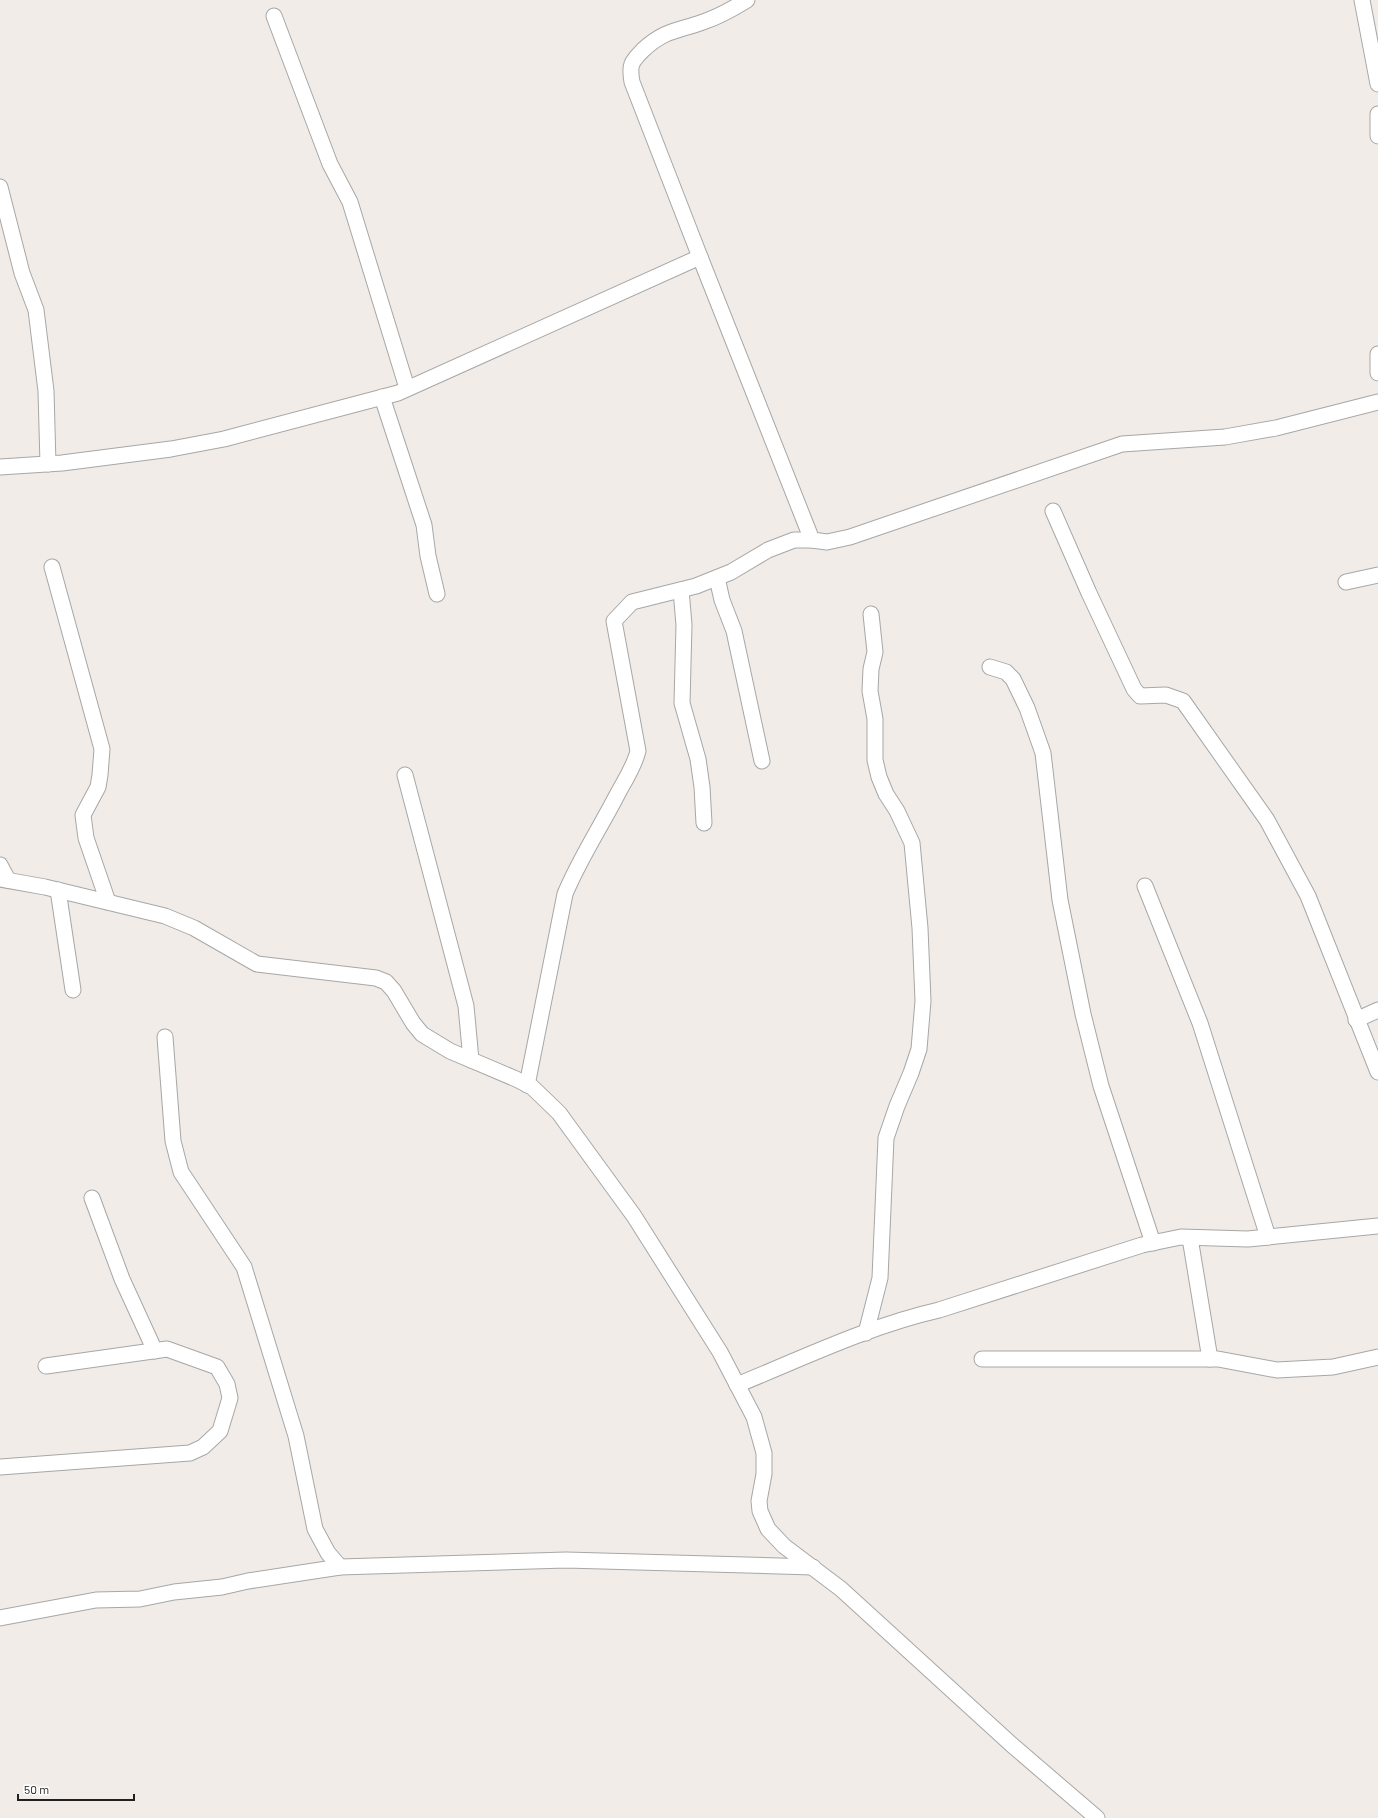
<svg xmlns="http://www.w3.org/2000/svg" width="1378" height="1818" font-family="Barlow,sans-serif">
  <rect width="100%" height="100%" fill="#f1ece7"/>
  <g fill="none" stroke-linecap="round" stroke-linejoin="round">
    <defs>
      <g id="minor">
        <polyline points="1362,0 1378,84"/>
        <polyline points="274,16 330,164 350,202 407,388"/>
        <polyline points="1378,114 1378,136"/>
        <polyline points="0,187 22,273 36,310 46,391 48,464"/>
        <path d="M700,257L632,82C629,65 631,62 643,50C664,30 678,31 703,22C718,17 734,8 747,0"/>
        <polyline points="1378,354 1378,373"/>
        <polyline points="382,397 424,525 428,556 437,594"/>
        <polyline points="0,467 62,463 171,449 224,439 398,393 700,257 812,540 827,542 850,537 1122,444 1225,437 1276,428 1378,402"/>
        <polyline points="1053,511 1089,593 1134,689 1140,696 1166,695 1183,701 1267,820 1308,896 1378,1072"/>
        <polyline points="52,567 102,749 100,775 98,787 83,815 86,838 108,902"/>
        <polyline points="717,578 722,600 734,631 762,761"/>
        <polyline points="1346,582 1378,575"/>
        <polyline points="681,590 684,625 682,703 698,759 702,787 704,823"/>
        <polyline points="990,667 1006,672 1013,679 1027,708 1043,753 1060,900 1083,1014 1101,1086 1153,1243"/>
        <polyline points="405,775 466,1006 471,1060"/>
        <polyline points="0,865 8,880"/>
        <polyline points="0,879 45,887 165,916 194,928 257,964 376,978 386,982 394,991 413,1023 422,1034 450,1051 516,1079 532,1087 559,1113 634,1216 720,1352 754,1417 764,1453 764,1474 759,1501 760,1511 768,1529 784,1546 841,1589 1012,1745 1097,1818"/>
        <polyline points="1145,886 1200,1023 1268,1237"/>
        <polyline points="58,890 73,990"/>
        <polyline points="1356,1020 1378,1010"/>
        <polyline points="165,1037 173,1141 181,1172 244,1267 296,1436 315,1529 328,1553 340,1567"/>
        <path d="M527,1085L565,894C579,860 600,828 617,795C625,780 634,767 638,751L614,621L632,602L696,586L731,572L768,550L794,540H812"/>
        <polyline points="92,1198 122,1279 155,1351"/>
        <polyline points="1190,1238 1210,1359"/>
        <polyline points="866,1333 880,1278 886,1138 897,1106 911,1073 919,1049 923,1001 920,928 912,843 897,811 886,794 879,777 875,760 875,719 870,691 871,669 875,652 871,614"/>
        <polyline points="982,1359 1218,1359 1277,1370 1333,1367 1378,1357"/>
        <path d="M737,1385C803,1358 869,1326 939,1310L1142,1245L1181,1237L1248,1239L1378,1226"/>
        <polyline points="0,1467 190,1453 203,1447 220,1431 230,1398 227,1384 217,1367 167,1349 46,1366"/>
        <polyline points="0,1618 96,1600 140,1599 174,1592 222,1587 248,1581 340,1567 566,1560 813,1567"/>
      </g>
    </defs>
    <use href="#minor" stroke="#a7a7a7" stroke-width="17"/>
    <use href="#minor" stroke="#fff" stroke-width="15"/>
  </g>
  <path d="M18 1794v6h116v-6" fill="none" stroke="#202020" stroke-width="2"/>
  <text x="24" y="1794" font-size="12" fill="#202020" stroke="#ffffff" stroke-width="3" paint-order="stroke">50 m</text>
</svg>
